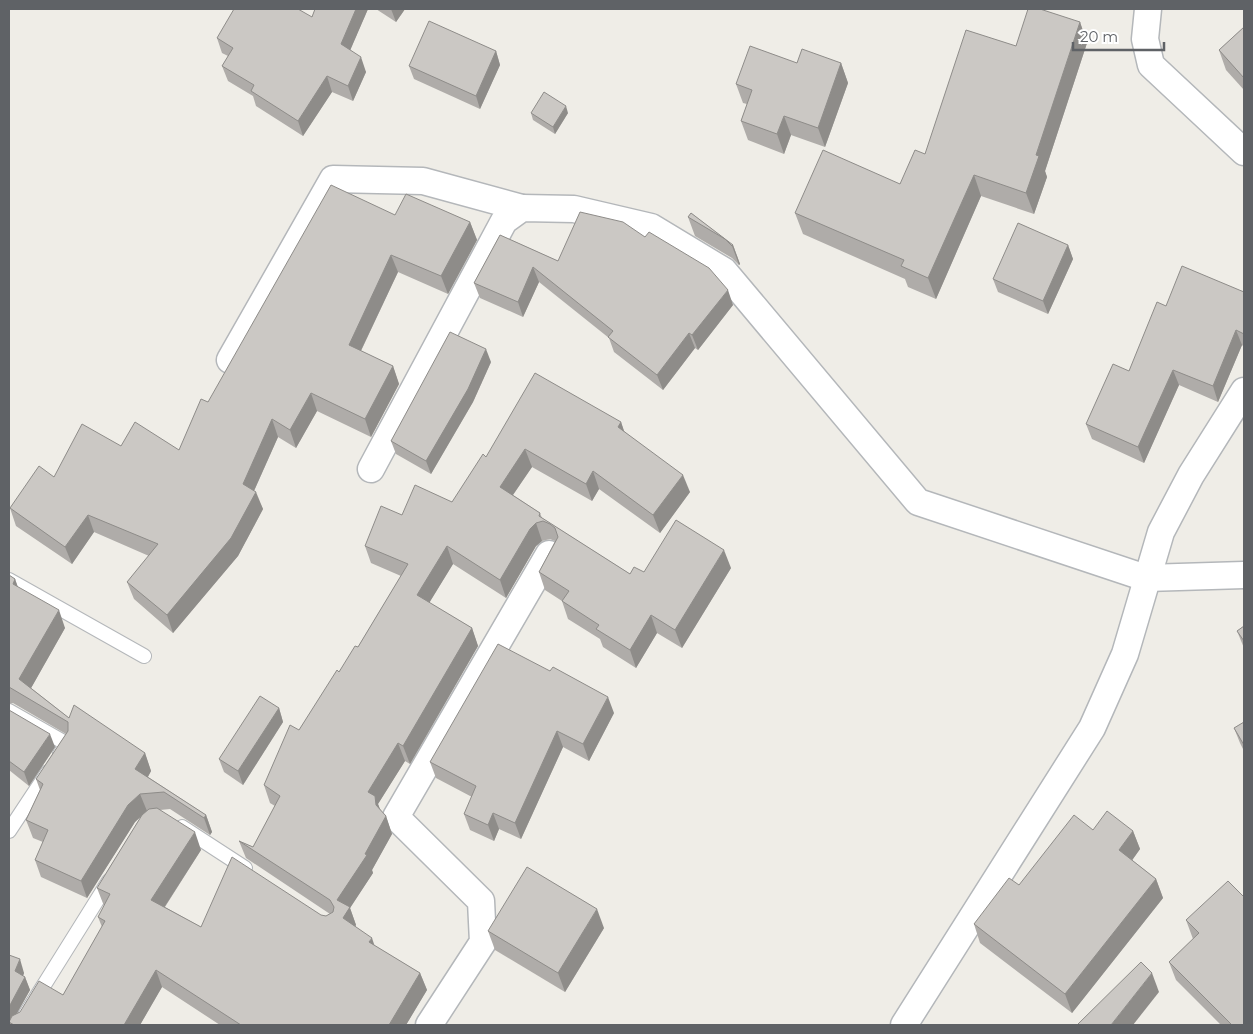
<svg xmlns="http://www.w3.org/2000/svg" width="1253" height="1034" font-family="Montserrat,sans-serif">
  <rect width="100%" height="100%" fill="#efede7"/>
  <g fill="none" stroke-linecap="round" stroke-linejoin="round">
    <defs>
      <g id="service">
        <polyline points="9,580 144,656"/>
        <polyline points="9,711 67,744 60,754"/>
        <polyline points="182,827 245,868"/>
        <polyline points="9,831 48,772"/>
        <polyline points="19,1025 109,881"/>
      </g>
      <g id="minor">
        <polyline points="1148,9 1145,39 1151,65 1244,152"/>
        <polyline points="230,360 333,179 423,181 522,208"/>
        <polyline points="371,469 504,221 522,208 574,209 651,227 724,271 918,502 1146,578 1244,575"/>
        <polyline points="429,1025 483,942 481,901 396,817 549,554"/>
        <polyline points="904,1025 1092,728 1125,654 1161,532 1191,475 1244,391"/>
      </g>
    </defs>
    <use href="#service" stroke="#b4b7ba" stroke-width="16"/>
    <use href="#minor" stroke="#b4b7ba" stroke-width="29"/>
    <use href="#service" stroke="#fff" stroke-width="14"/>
    <use href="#minor" stroke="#fff" stroke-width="26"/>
  </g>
  <g fill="#afaca9">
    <polygon points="315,9 368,9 350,50 366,72 353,101 332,92 303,136 256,106 253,96 228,81 222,66 228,56 222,53 217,38 312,17"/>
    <polygon points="376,9 405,9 396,22"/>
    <polygon points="1080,22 1087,43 1045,171 1047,177 1034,214 981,196 936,299 908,287 905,279 803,234 795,213 900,184 1016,46"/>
    <polygon points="1244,27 1244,90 1226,70 1219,50"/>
    <polygon points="496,51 500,65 480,109 414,79 409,66"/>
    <polygon points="797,63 841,63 848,83 825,147 791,135 784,154 748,140 741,121 747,104 743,103 736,84"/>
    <polygon points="531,113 568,113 555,134 533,120"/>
    <polygon points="691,213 733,245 740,264 739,265 732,258 695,236 688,217"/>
    <polygon points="395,215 470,222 477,240 448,294 398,272 361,351 393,366 399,384 371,437 317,411 296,448 278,437 254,491 263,509 238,556 173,633 134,599 127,582 149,556 94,532 72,564 16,526 10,508 54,477 121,446 179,450 208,402"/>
    <polygon points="500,235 558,261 733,305 698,350 695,348 663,390 614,352 609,338 539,282 523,317 480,298 474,283"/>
    <polygon points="1068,245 1073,259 1048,314 998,292 993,279"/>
    <polygon points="1244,292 1244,347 1242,345 1218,402 1179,385 1144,463 1092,439 1086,424 1129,371 1166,306"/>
    <polygon points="491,362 473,402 431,474 396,454 391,441"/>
    <polygon points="621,422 624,431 690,492 660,533 599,489 592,501 532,467 513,495 540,513 542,518 630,574 644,572 731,568 682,648 657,633 636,668 603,647 600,639 568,619 562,601 545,590 539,572 555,541 550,539 542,541 536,546 506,598 453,564 429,603 472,628 478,646 410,764 405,761 378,804 380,810 386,816 392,834 372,870 373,873 350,908 356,925 355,926 375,946 420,973 427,990 406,1025 220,1025 162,987 140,1025 9,1025 9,955 24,973 23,976 25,977 30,990 17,1013 63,995 102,927 98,917 104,906 97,888 142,815 135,822 87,898 41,877 35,860 43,842 33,838 26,820 40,790 36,779 66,734 13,703 9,704 9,575 15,579 18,587 65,628 31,688 69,718 145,753 151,771 148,777 206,815 212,832 210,835 170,809 160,810 201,850 165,907 201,927 321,915 326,916 330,914 246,858 239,841 253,847 275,806 270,803 264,785 299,730 339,672 358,647 401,576 371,563 365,546 402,515 452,502 486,457"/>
    <polygon points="1244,626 1244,648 1237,631"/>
    <polygon points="279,708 283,722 243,785 224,772 219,759"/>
    <polygon points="9,710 55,747 29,786 9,770"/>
    <polygon points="614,713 589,761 563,747 521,839 499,829 494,841 470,830 464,814 472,797 436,778 430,762"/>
    <polygon points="1244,722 1244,751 1240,743 1234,728"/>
    <polygon points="1093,830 1133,831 1140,849 1132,860 1156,879 1163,898 1072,1013 980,943 974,924 1019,885"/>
    <polygon points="1244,897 1244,1025 1221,1025 1176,980 1169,962 1193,939 1186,920"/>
    <polygon points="604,928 565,992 495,950 488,931"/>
  </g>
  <g fill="#8e8c89">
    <polygon points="356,9 368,9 346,60 341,44"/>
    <polygon points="391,9 405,9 396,22"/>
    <polygon points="1080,22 1087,43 1045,171 1047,177 1034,214 1026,193 1036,155"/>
    <polygon points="496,51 500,65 480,109 476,96"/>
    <polygon points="361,57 366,72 353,101 348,86"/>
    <polygon points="841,63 848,83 825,147 818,128"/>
    <polygon points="327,76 332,92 303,136 298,121"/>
    <polygon points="566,106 568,113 555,134 553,127"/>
    <polygon points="784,116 791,135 784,154 777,134"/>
    <polygon points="974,175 981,196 936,299 928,278"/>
    <polygon points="470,222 477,240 448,294 441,276"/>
    <polygon points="733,245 740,264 739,265 732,246"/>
    <polygon points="1068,245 1073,259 1048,314 1043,301"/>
    <polygon points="391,255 398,272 355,363 349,345"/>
    <polygon points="533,267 539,282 523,317 518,302"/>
    <polygon points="728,290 733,305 698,350 692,335"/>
    <polygon points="1236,330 1242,345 1218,402 1213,386"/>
    <polygon points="689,333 695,348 663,390 657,375"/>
    <polygon points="486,349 491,362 473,402 431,474 426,461"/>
    <polygon points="393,366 399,384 371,437 365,419"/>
    <polygon points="1173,370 1179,385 1144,463 1138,447"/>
    <polygon points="311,393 317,411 296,448 290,430"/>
    <polygon points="272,419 278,437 249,502 243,484"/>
    <polygon points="621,422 627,440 618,427"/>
    <polygon points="525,449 532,467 506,505 500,487"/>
    <polygon points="593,471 599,489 592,501 586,484"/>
    <polygon points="683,475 690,492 660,533 653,515"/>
    <polygon points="256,492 263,509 238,556 173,633 167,615"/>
    <polygon points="88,515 94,532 72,564 65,547"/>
    <polygon points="536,523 542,541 536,546 506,598 500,580 530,529"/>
    <polygon points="447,546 453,564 423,613 417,595"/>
    <polygon points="724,550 731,568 682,648 675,630"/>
    <polygon points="15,579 21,597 13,584"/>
    <polygon points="59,610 65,628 26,697 19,679"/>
    <polygon points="651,615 657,633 636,668 630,650"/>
    <polygon points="472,628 478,646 410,764 403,746"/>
    <polygon points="608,697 614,713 589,761 583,744"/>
    <polygon points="279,708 283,722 243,785 238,771"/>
    <polygon points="557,731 563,747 521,839 515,823"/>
    <polygon points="50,734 55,747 29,786 24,772"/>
    <polygon points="398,743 405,761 378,804 382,814 368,792"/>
    <polygon points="145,753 151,771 142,787 135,769"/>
    <polygon points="140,794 147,811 135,822 87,898 81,881 128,805"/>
    <polygon points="493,813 499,829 494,841 488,825"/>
    <polygon points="206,815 212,832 210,835 204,818"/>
    <polygon points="386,816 392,834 372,870 373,873 350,908 356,925 350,936 337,900 365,854"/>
    <polygon points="1133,831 1140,849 1126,869 1119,850"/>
    <polygon points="195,832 201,850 158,917 151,900"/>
    <polygon points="1156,879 1163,898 1072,1013 1065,994"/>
    <polygon points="597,909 604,928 565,992 558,973"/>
    <polygon points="372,938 378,956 369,942"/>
    <polygon points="20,959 24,973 20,984 15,971"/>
    <polygon points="156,970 162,987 140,1025 124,1025"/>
    <polygon points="420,973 427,990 406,1025 389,1025"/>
    <polygon points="1152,973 1159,992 1133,1025 1111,1025"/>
    <polygon points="25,977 30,990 11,1024 9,1021 9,1007"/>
  </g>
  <g fill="#cbc8c4" stroke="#8e8c89">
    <polygon points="234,9 298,9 312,17 315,9 356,9 341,44 361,57 348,86 327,76 298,121 251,91 254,85 222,66 233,48 217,38"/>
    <polygon points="1028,9 1040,9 1080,22 1036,155 1039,156 1026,193 974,175 928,278 901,266 904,260 795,213 823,150 900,184 915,150 925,154 966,30 1016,46"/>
    <polygon points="429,21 496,51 476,96 409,66"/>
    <polygon points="1244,27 1244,78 1219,50"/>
    <polygon points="750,46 797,63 802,49 841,63 818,128 784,116 777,134 741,121 752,90 736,84"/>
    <polygon points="544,92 566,106 553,127 531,113"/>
    <polygon points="331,185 395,215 406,194 470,222 441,276 391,255 349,345 393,366 365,419 311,393 290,430 272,419 243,484 256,492 231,538 167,615 127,582 158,544 88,515 65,547 10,508 39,466 54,477 82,424 121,446 135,422 179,450 201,399 208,402"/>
    <polygon points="580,212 623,222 645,237 649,232 709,268 728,290 692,335 689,333 657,375 608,337 613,331 533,267 518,302 474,283 500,235 558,261"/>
    <polygon points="691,213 733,245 732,246 725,239 688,217"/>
    <polygon points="1018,223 1068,245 1043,301 993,279"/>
    <polygon points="1182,266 1244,292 1244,334 1236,330 1213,386 1173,370 1138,447 1086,424 1113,364 1129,371 1157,302 1166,306"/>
    <polygon points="450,332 486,349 468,389 426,461 391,441"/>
    <polygon points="535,373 621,422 618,427 683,475 653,515 593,471 586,484 525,449 500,487 540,513 539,516 630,574 634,567 644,572 676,520 724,550 675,630 651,615 630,650 596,629 599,625 562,601 569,591 539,572 558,537 555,528 550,524 543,521 536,523 530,529 500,580 447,546 417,595 472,628 403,746 398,743 368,792 375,796 376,805 386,816 365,854 367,855 337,900 350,907 343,918 372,938 369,942 420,973 389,1025 241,1025 156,970 124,1025 14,1025 9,1022 12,1016 20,1012 39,981 63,995 105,921 98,917 110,894 97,888 142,815 149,809 157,808 195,832 151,900 201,927 232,857 321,915 326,916 333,912 334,907 330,900 239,841 253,847 280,796 264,785 290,725 299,730 337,670 339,672 355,646 358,647 408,564 365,546 381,506 402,515 415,485 452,502 483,454 486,457"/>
    <polygon points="9,575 15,579 13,584 59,610 19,679 69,718 74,705 145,753 135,769 206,815 204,818 164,792 140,794 128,805 81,881 35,860 48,830 26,820 43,784 36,779 68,731 68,722 9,687"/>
    <polygon points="1244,626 1244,641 1237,631"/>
    <polygon points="498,644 550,671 553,667 608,697 583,744 557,731 515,823 493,813 488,825 464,814 476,786 430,762"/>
    <polygon points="260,696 279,708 238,771 219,759"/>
    <polygon points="9,710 50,734 24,772 9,761"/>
    <polygon points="1244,722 1244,745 1234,728"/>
    <polygon points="1107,811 1133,831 1119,850 1156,879 1065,994 974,924 1009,878 1019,885 1074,815 1093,830"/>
    <polygon points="527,867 597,909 558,973 488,931"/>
    <polygon points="1228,881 1244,897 1244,1025 1232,1025 1169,962 1199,933 1186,920"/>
    <polygon points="9,955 20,959 15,971 25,977 9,1007"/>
    <polygon points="1141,962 1152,973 1111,1025 1077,1025"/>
  </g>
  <rect width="1253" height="1034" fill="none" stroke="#5f6266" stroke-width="20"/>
  <path d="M1073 42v8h91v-8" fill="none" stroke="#5f6266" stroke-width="2.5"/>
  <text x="1080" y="42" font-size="15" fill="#5f6266" stroke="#ffffff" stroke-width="4" paint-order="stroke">20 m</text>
</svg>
